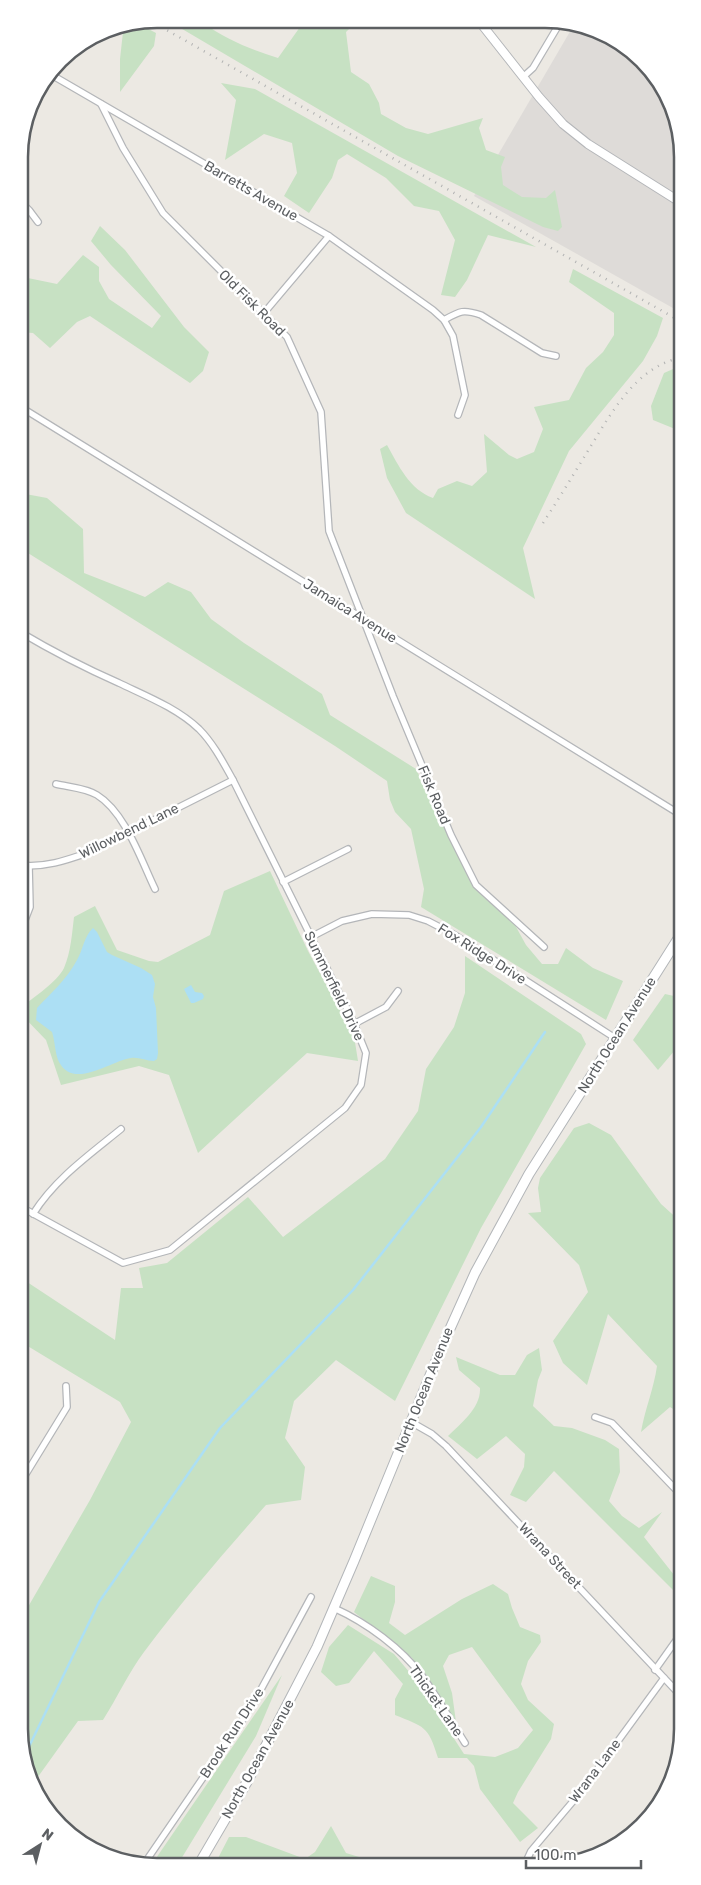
<svg xmlns="http://www.w3.org/2000/svg" width="701" height="1885" font-family="Rubik,sans-serif">
  <rect width="100%" height="100%" fill="#ece9e3"/>
  <polygon fill="#dedbd8" points="575,23 642,59 680,130 680,312 474,196"/>
  <g fill="#c7e1c3">
    <path d="M168,19H202L203,23C226,39 251,50 278,58L305,20H413L409,25L377,21H357L346,32L351,72L369,84L379,103L381,114L406,128L428,134L483,118L479,128L486,150L505,157L501,167L503,185L522,197L546,198L555,190L562,227L558,231L543,227L398,156L172,23Z"/>
    <polygon points="137,23 156,33 154,46 120,92 120,59 123,32 118,26"/>
    <polygon points="221,83 255,89 536,247 488,235 467,280 455,297 441,295 455,240 439,211 414,206 386,178 347,154 338,160 332,178 309,213 284,196 297,173 292,143 264,134 225,160 236,100"/>
    <polygon points="100,226 125,250 184,327 209,352 203,371 190,383 90,316 77,322 50,348 33,333 19,332 19,274 23,277 57,284 83,255 99,267 99,281 109,299 152,328 161,316 111,265 91,241"/>
    <path d="M573,269L663,318L657,336L643,361L569,451L523,548L535,599L406,513L387,478L380,449L387,445C399,466 409,489 433,498L438,489L457,481L472,486L487,472L484,434L509,455L517,459L534,452L543,429L534,407L569,400L586,368L603,352L614,335V313L569,282Z"/>
    <polygon points="680,366 680,431 653,420 651,406 664,373"/>
    <polygon points="20,493 47,498 83,529 84,573 145,597 168,582 191,592 211,619 244,643 322,694 330,715 416,769 473,887 515,925 526,945 542,964 558,964 566,948 593,968 623,981 606,1020 421,907 424,889 411,829 395,812 390,800 387,781 335,746 20,548"/>
    <path d="M270,871L308,951L354,1036L358,1061L307,1053L198,1153L169,1075L139,1066L61,1085L46,1040L20,1013V1008C32,999 58,981 64,968C71,952 72,933 74,917L95,906L117,950L149,961L158,962L210,935L224,891Z"/>
    <path d="M465,956L581,1034L586,1044L481,1228L395,1401L336,1360L294,1401L285,1438L305,1467L301,1500L266,1505C224,1553 182,1601 144,1652C129,1672 117,1698 103,1720L78,1721L35,1781L21,1755V1619L90,1500L131,1422L120,1402L21,1342V1278L115,1340L121,1288H143L139,1268L167,1263L248,1197L283,1237L385,1159L418,1111L426,1069L454,1027L465,993Z"/>
    <polygon points="665,994 674,996 681,1003 681,1043 658,1070 633,1040"/>
    <path d="M589,1123L611,1135L661,1204L681,1222V1414L670,1407L641,1432C645,1409 654,1388 657,1366L608,1314L587,1385L563,1363L553,1341L588,1292L579,1265L528,1213L541,1212L538,1188L540,1178L574,1128Z"/>
    <path d="M539,1348L542,1370L538,1380L533,1406L554,1426L572,1428L605,1440L619,1449L620,1472L609,1501L622,1516L639,1528L662,1512L644,1537L682,1585V1599L554,1471L526,1502L510,1495L524,1467L525,1454L506,1436L477,1459L448,1436C461,1423 481,1408 480,1388L459,1370L456,1357L500,1375H515L527,1355Z"/>
    <path d="M371,1576L395,1586V1602L389,1623L405,1635L462,1599L493,1584L508,1594L512,1608L520,1627L540,1635L541,1642L528,1661L521,1684L528,1700L554,1724L551,1739L518,1792L513,1803L538,1828L520,1842L480,1789L474,1766L467,1758H438C428,1725 424,1727 395,1715V1699L403,1684L374,1651L349,1683L336,1686L321,1672L329,1647L348,1625L394,1654L416,1680L464,1754L495,1757L518,1748L533,1730L472,1647L449,1655L443,1666L452,1693L456,1722L412,1658L354,1612Z"/>
    <polygon points="282,1675 256,1736 178,1864 152,1864"/>
    <polygon points="331,1826 346,1853 382,1864 215,1864 229,1837 246,1837 305,1859 315,1852"/>
  </g>
  <g fill="#acdff4">
    <path d="M93,928L97,932L107,952L112,955L141,968L152,975L155,984L153,997L156,1008L158,1053L157,1059L154,1061C146,1061 139,1057 131,1058C110,1061 74,1090 59,1062C55,1054 55,1041 52,1032L36,1020L37,1008C52,992 67,979 77,960C83,950 84,936 93,928Z"/>
    <polygon points="191,985 195,992 202,993 204,996 203,999 194,1003 191,1003 184,989"/>
  </g>
  <g fill="none" stroke-linecap="round" stroke-linejoin="round">
    <polyline stroke="#acdff4" stroke-width="2.5" points="23,1759 99,1602 220,1428 353,1290 481,1127 545,1032"/>
    <defs>
      <g id="minor">
        <polyline points="50,74 329,236 433,310 444,320 453,336 465,395 458,415"/>
        <polyline points="523,77 533,68 561,21"/>
        <polyline points="101,104 123,148 163,213 287,337 321,412 329,531 393,696 451,835 476,885 544,947"/>
        <polyline points="19,200 29,210 38,222"/>
        <polyline points="264,313 329,236"/>
        <path d="M444,320C460,311 463,309 481,315L542,353L556,356"/>
        <polyline points="19,406 681,815"/>
        <path d="M20,632C52,651 85,668 119,683C146,696 177,708 199,729C213,743 223,762 233,780L353,1021L366,1053L361,1085L345,1108L170,1250L123,1263L21,1207"/>
        <path d="M56,784C69,787 86,788 97,795C125,812 141,860 155,889"/>
        <path d="M20,865C45,868 67,860 90,852L233,780"/>
        <polyline points="283,882 348,849"/>
        <polyline points="20,933 30,907 29,866"/>
        <polyline points="311,937 342,921 372,914 409,915 428,921 455,935 615,1038"/>
        <polyline points="354,1024 386,1007 398,991"/>
        <path d="M33,1214C55,1179 89,1155 121,1129"/>
        <polyline points="595,1417 612,1423 682,1496"/>
        <polyline points="411,1422 432,1434 446,1446 682,1697"/>
        <polyline points="21,1482 67,1407 66,1386"/>
        <path d="M334,1608C367,1623 401,1648 423,1677C438,1698 451,1721 465,1743"/>
        <polyline points="655,1670 682,1632"/>
        <polyline points="144,1864 252,1706 311,1597"/>
        <polyline points="525,1864 531,1851 580,1793 664,1678"/>
      </g>
      <polyline id="tertiary" points="479,21 539,97 563,124 588,144 680,202"/>
      <polyline id="secondary" points="199,1864 247,1782 317,1647 354,1561 440,1351 475,1273 529,1174 681,934"/>
    </defs>
    <use href="#minor" stroke="#b4b6b9" stroke-width="8"/>
    <use href="#tertiary" stroke="#b4b6b9" stroke-width="10"/>
    <use href="#secondary" stroke="#b3b6b9" stroke-width="11"/>
    <use href="#minor" stroke="#fff" stroke-width="5.5"/>
    <use href="#tertiary" stroke="#fff" stroke-width="8"/>
    <use href="#secondary" stroke="#fff" stroke-width="9"/>
    <g stroke="#b1b2b2" stroke-width="2.5" stroke-dasharray="1 6" stroke-linecap="butt">
      <polyline points="149,20 680,321"/>
      <path d="M543,523C558,500 572,477 586,454C608,419 634,367 680,358"/>
    </g>
  </g>
  <g text-anchor="middle" dominant-baseline="central" stroke-width="5" stroke-linejoin="round" paint-order="stroke">
    <g font-size="14" fill="#5c5f62" stroke="#fff">
      <text transform="translate(251 191) rotate(30)">Barretts Avenue</text>
      <text transform="translate(252 303) rotate(45)">Old Fisk Road</text>
      <text transform="translate(350 611) rotate(32)">Jamaica Avenue</text>
      <text transform="translate(434 795) rotate(67)">Fisk Road</text>
      <text transform="translate(129 831) rotate(-26)">Willowbend Lane</text>
      <text transform="translate(482 954) rotate(32)">Fox Ridge Drive</text>
      <text transform="translate(334 986) rotate(64)">Summerfield Drive</text>
      <text transform="translate(617 1035) rotate(-58)">North Ocean Avenue</text>
      <text transform="translate(424 1390) rotate(-68)">North Ocean Avenue</text>
      <text transform="translate(550 1556) rotate(47)">Wrana Street</text>
      <text transform="translate(436 1701) rotate(55)">Thicket Lane</text>
      <text transform="translate(232 1733) rotate(-57)">Brook Run Drive</text>
      <text transform="translate(258 1759) rotate(-61)">North Ocean Avenue</text>
      <text transform="translate(595 1771) rotate(-53)">Wrana Lane</text>
    </g>
  </g>
  <path d="M0 0H701V1885H0ZM157 28H545A129 129 0 0 1 674 157V1729A129 129 0 0 1 545 1858H157A129 129 0 0 1 28 1729V157A129 129 0 0 1 157 28Z" fill="#fff" fill-rule="evenodd"/>
  <path fill="none" stroke="#5c5f62" stroke-width="2.5" d="M157 28H545A129 129 0 0 1 674 157V1729A129 129 0 0 1 545 1858H157A129 129 0 0 1 28 1729V157A129 129 0 0 1 157 28Z"/>
  <g transform="translate(40 1845) rotate(36)" stroke="#ffffff" stroke-width="4" paint-order="stroke">
  <path d="M0-4L9 19L0 12L-9 19Z" fill="#5c5f62"/>
  <text y="-8" font-size="14" font-weight="bold" text-anchor="middle" fill="#5c5f62">N</text>
  </g>
  <path d="M526 1860v8h115v-8" fill="none" stroke="#5c5f62" stroke-width="2.5"/>
  <text x="534" y="1860" font-size="15" fill="#5c5f62" stroke="#ffffff" stroke-width="4" paint-order="stroke">100 m</text>
</svg>
